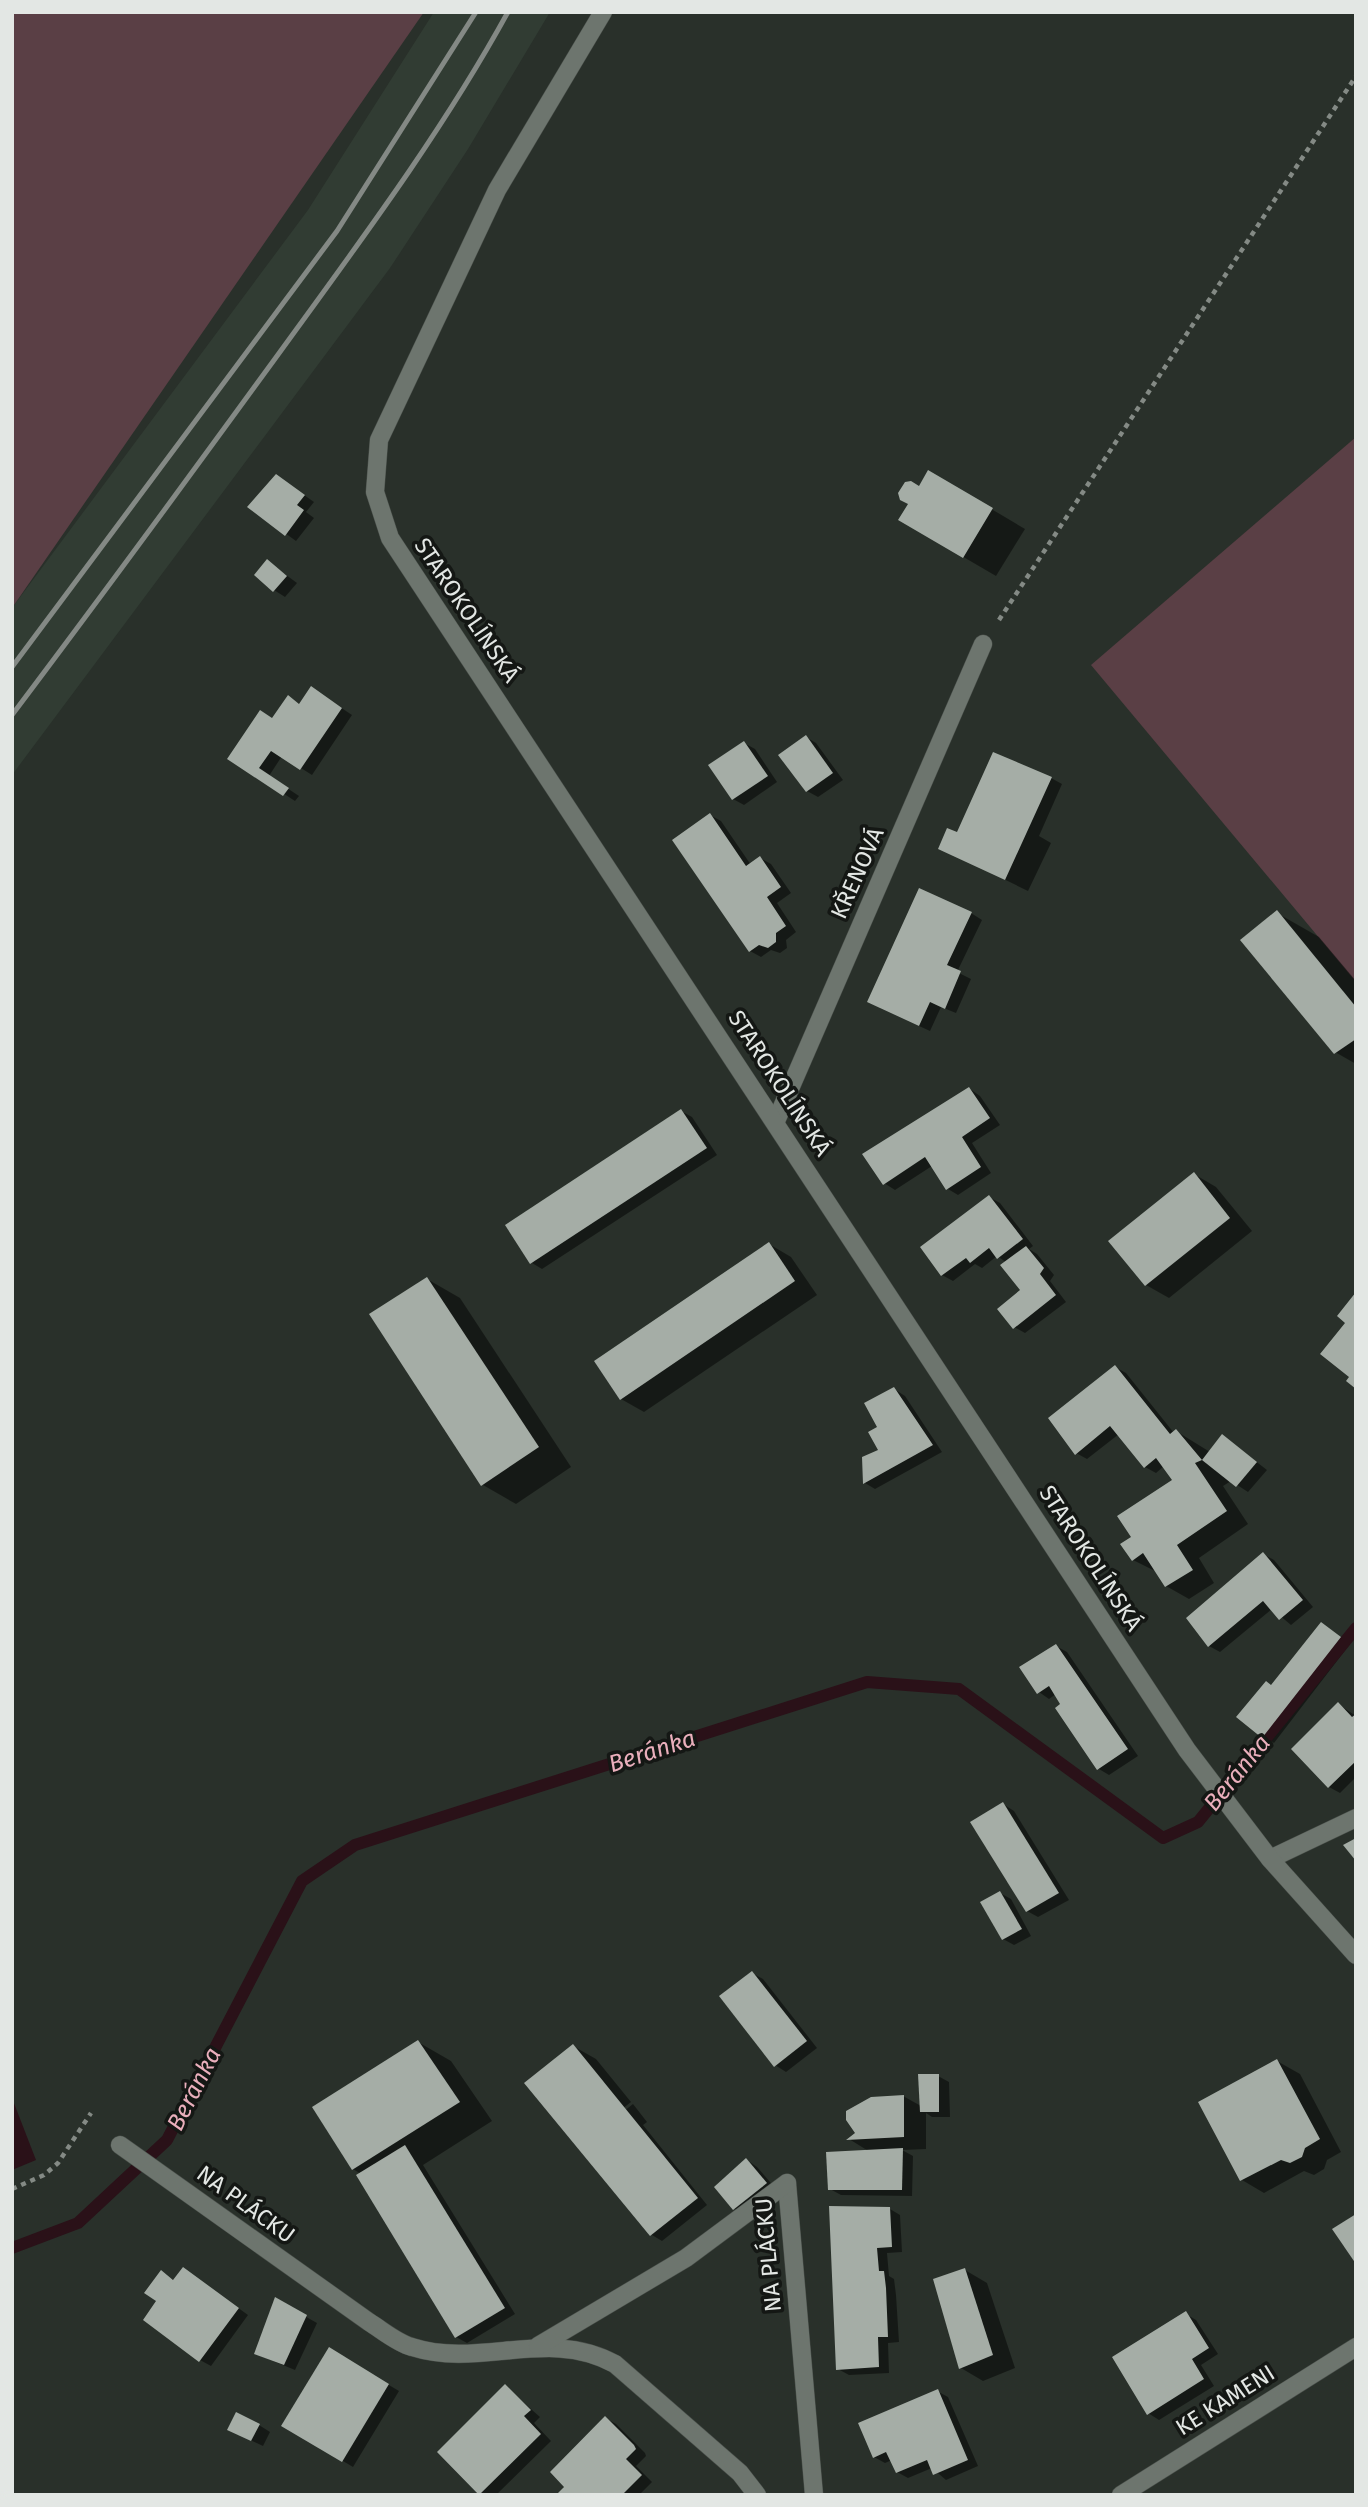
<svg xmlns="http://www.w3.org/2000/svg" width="1368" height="2507" font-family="'Fira Sans',sans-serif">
  <rect width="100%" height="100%" fill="#29302a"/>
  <polygon fill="#313c33" points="434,12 550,12 468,149 390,268 12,775 12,608 308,210"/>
  <g fill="#5a3f45">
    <polygon points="12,12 424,12 12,608"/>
    <polygon points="1356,437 1356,982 1091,665"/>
  </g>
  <polygon fill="#2a1118" points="12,2098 36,2160 12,2170"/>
  <g fill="#0007">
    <polygon points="277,476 314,502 306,512 314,518 296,541 249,507"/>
    <polygon points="920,488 961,491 1025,529 996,576 900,520"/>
    <polygon points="267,561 297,583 285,597 274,590"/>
    <polygon points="322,695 352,715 312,775 282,756 269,776 299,796 295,801 229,758 273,720 288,697 300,705"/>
    <polygon points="806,737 816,743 843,780 818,797 807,791"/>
    <polygon points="744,743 755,749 777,782 744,805 733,799"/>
    <polygon points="1051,778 1062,784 1039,836 1051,843 1028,891 940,848"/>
    <polygon points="710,815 721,821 751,865 760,858 771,864 791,893 777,903 796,932 786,940 787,948 780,953 771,950 761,957 750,951"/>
    <polygon points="971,913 982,920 957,972 971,979 956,1013 941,1007 930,1031 880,1008"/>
    <polygon points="1277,913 1319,937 1356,981 1356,1064 1335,1052"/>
    <polygon points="970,1089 980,1096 1000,1125 972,1143 991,1173 958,1195 948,1189 932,1166 895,1190 884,1183"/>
    <polygon points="681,1111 692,1117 717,1155 542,1269 532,1263"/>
    <polygon points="1194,1174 1216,1187 1252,1231 1169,1298 1146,1285"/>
    <polygon points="989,1197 1000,1203 1033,1246 1029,1249 1037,1254 1054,1275 1050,1281 1066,1302 1025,1333 1014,1327 1022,1290 1006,1262 997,1256 982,1268 975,1264 953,1281 942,1275 922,1247"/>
    <polygon points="769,1244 791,1257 817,1295 644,1412 621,1399"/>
    <polygon points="427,1279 460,1298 571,1467 516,1504 483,1485"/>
    <polygon points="1115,1367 1126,1373 1174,1433 1176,1431 1210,1452 1223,1436 1267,1470 1248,1492 1231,1481 1223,1486 1248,1524 1199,1558 1214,1583 1189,1599 1166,1586 1157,1572 1133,1560 1133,1537 1174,1480 1164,1466 1156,1473 1145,1467 1119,1434 1087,1459 1076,1453"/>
    <polygon points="894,1389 905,1396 942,1452 875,1489 865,1483 880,1450 879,1428"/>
    <polygon points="1263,1554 1274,1560 1313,1607 1291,1625 1272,1609 1220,1652 1209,1646"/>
    <polygon points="1322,1624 1350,1644 1274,1743 1239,1717 1272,1687"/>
    <polygon points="1056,1646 1067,1652 1138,1756 1109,1775 1099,1769 1057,1708 1063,1705 1056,1694 1049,1699 1039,1692"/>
    <polygon points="1338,1704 1356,1716 1356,1777 1340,1793 1329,1787 1294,1749"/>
    <polygon points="1003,1804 1014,1811 1069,1900 1038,1917 1027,1911"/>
    <polygon points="1000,1893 1011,1899 1031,1936 1014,1945 1003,1939"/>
    <polygon points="752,1973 763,1979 817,2048 786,2072 775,2065"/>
    <polygon points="418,2042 451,2061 492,2121 423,2165 515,2314 467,2343 456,2337 361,2174 353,2169"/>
    <polygon points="573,2046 596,2059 631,2102 583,2140 585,2142 633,2104 647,2122 643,2125 707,2205 662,2241 652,2235 581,2146"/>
    <polygon points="1277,2061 1300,2074 1341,2152 1327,2160 1324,2169 1314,2175 1304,2171 1264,2193 1242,2180"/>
    <polygon points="938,2076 949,2082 950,2117 932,2117 926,2113 926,2149 902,2150 913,2156 912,2196 841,2195 830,2189 870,2152 849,2139 903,2096 921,2106"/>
    <polygon points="747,2160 757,2167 776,2189 745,2215 734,2208"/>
    <polygon points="890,2209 900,2215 902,2252 887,2253 889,2276 894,2279 896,2295 899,2342 888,2343 889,2373 849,2375 838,2369"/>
    <polygon points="965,2270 987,2283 1015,2368 983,2381 961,2368"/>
    <polygon points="161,2272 175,2281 194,2276 248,2315 211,2366 200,2360 159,2301"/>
    <polygon points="276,2300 317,2323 295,2370 256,2354"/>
    <polygon points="1186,2314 1196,2320 1218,2354 1201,2365 1214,2386 1159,2420 1148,2413"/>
    <polygon points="330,2350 399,2391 353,2467 283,2425"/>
    <polygon points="506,2387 540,2417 534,2423 551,2441 496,2495 483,2495 480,2493"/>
    <polygon points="937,2391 948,2397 978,2466 946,2480 932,2468 908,2478 897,2472 892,2460 885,2463 874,2457"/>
    <polygon points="605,2418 616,2424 645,2453 646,2456 636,2466 652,2482 639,2495 559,2495"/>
    <polygon points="259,2425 270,2432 263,2446 240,2435"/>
  </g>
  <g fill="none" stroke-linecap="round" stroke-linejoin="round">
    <polyline stroke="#2a1118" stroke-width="12" points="12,2248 78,2223 167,2140 302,1881 355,1845 867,1682 959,1689 1163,1838 1198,1822 1356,1628"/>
  </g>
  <g fill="#a5ada6">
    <polygon points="928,470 993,508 963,558 898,520 908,504 900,500 898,493 905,482 911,481 919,486"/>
    <polygon points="276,474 305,495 297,505 304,510 285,536 247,507"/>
    <polygon points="267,559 287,576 273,592 254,575"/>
    <polygon points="311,686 342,708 300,770 271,751 259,768 289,788 283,796 227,759 260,710 272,718 288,695 299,704"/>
    <polygon points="806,735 833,773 806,792 778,755"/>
    <polygon points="744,741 768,776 732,800 708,765"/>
    <polygon points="993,752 1052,777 1005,880 938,849 947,828 957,832"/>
    <polygon points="710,813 746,866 760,856 781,887 767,897 786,926 776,933 776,942 768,948 759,945 749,952 672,840"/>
    <polygon points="919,888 972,912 947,965 961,971 945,1009 930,1002 919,1026 867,1002"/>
    <polygon points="1277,910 1356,1007 1356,1039 1334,1054 1240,940"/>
    <polygon points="969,1087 990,1118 962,1137 981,1167 946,1190 925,1157 883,1185 862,1154"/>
    <polygon points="681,1109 707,1148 530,1264 505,1225"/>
    <polygon points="1194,1172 1230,1218 1145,1286 1108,1241"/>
    <polygon points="989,1195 1023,1239 997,1259 989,1248 970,1263 966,1258 941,1276 920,1247"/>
    <polygon points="769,1242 795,1281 620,1400 594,1361"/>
    <polygon points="1026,1246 1044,1268 1040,1274 1056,1295 1013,1329 997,1309 1020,1290 1000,1265"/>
    <polygon points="427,1277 539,1447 481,1486 369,1314"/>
    <polygon points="1356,1292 1356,1389 1346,1381 1349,1377 1320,1354 1345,1323 1337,1316"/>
    <polygon points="1115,1365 1170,1434 1176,1429 1202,1460 1195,1463 1227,1511 1177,1545 1193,1570 1165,1587 1143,1553 1132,1561 1120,1544 1131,1537 1117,1516 1172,1480 1156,1458 1144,1468 1110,1426 1075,1455 1048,1418"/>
    <polygon points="894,1387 933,1445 863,1484 862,1457 878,1450 868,1432 877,1427 864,1403"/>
    <polygon points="1222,1434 1257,1462 1236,1487 1202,1460"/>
    <polygon points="1263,1552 1303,1600 1279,1620 1263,1601 1208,1647 1186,1618"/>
    <polygon points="1321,1622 1341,1637 1262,1738 1236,1717 1266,1681 1271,1685"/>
    <polygon points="1056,1644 1128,1749 1097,1770 1055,1708 1060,1704 1049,1686 1037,1694 1019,1667"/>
    <polygon points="1338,1702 1352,1717 1356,1714 1356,1761 1328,1788 1291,1749"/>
    <polygon points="1003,1802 1059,1893 1026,1912 970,1822"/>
    <polygon points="1356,1838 1356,1861 1343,1845"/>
    <polygon points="1000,1891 1022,1929 1002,1940 980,1902"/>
    <polygon points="752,1971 807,2041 774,2067 719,1996"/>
    <polygon points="418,2040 460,2102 352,2170 312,2107"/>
    <polygon points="573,2044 698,2198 650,2236 524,2083"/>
    <polygon points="1277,2059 1320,2139 1305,2148 1302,2157 1290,2163 1281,2160 1240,2181 1198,2102"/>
    <polygon points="918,2074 939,2074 939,2112 920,2112"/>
    <polygon points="904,2095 904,2137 846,2140 855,2133 846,2120 846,2111 871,2097"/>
    <polygon points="405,2145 505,2308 455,2338 356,2175"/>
    <polygon points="903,2148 902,2190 828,2190 826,2152"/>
    <polygon points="746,2158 767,2183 733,2210 714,2187"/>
    <polygon points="829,2206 890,2207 892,2247 877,2248 879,2271 884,2271 886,2288 888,2337 878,2337 879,2367 836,2370"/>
    <polygon points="1356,2214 1356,2264 1332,2229"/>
    <polygon points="183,2267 239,2308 199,2362 143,2320 156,2301 144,2293 161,2270 173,2280"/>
    <polygon points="965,2268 993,2355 959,2369 933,2279"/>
    <polygon points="275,2297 307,2315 284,2365 254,2354"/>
    <polygon points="1186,2311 1209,2348 1192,2359 1204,2379 1147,2415 1112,2357"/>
    <polygon points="329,2347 389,2384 342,2462 281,2426"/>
    <polygon points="505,2384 531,2410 524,2416 541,2434 479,2495 437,2452"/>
    <polygon points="938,2389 968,2460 933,2475 927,2460 896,2473 886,2452 873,2458 858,2423"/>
    <polygon points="236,2412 260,2424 251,2441 227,2430"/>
    <polygon points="605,2416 634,2445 636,2449 626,2459 642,2475 622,2495 556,2495 564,2487 550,2472"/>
  </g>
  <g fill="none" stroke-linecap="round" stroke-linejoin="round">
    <defs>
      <g id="minor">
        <polyline points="776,1121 983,644"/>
        <polyline points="1270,1859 1356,1818"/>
        <path d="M120,2145L369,2322C382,2330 397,2343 412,2347C481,2369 548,2327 615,2364L740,2473L757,2495"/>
        <polyline points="787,2183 814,2495"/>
        <polyline points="538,2346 686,2258 787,2183"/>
        <polyline points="1121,2495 1356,2347"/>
      </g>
      <polyline id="tertiary" points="603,12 497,190 379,440 375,492 390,538 1187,1750 1270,1859 1356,1955"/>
    </defs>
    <use href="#minor" stroke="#484e49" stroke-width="19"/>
    <use href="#tertiary" stroke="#484e49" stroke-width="19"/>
    <g stroke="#848a85" stroke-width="4.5" stroke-dasharray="5 5" stroke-linecap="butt">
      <polyline points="999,620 1356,76"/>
      <polyline points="12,2189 44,2175 58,2163 91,2113"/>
    </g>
    <use href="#minor" stroke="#6d756e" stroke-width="18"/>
    <use href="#tertiary" stroke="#6d756e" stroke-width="18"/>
    <g stroke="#848985" stroke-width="5">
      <polyline points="12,667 337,231 476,12"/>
      <path d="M12,715C107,589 200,462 293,334C368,231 446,125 508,12"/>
    </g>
  </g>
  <g text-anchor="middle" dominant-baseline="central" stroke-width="7" stroke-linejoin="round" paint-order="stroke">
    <g font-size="23" fill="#e3e7e4" stroke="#141714">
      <text transform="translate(467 610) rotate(56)">STAROKOLÍNSKÁ</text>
      <text transform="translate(857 873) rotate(-66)">KŘENOVÁ</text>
      <text transform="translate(780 1083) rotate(57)">STAROKOLÍNSKÁ</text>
      <text transform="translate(1091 1558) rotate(57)">STAROKOLÍNSKÁ</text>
      <text transform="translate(246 2204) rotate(36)">NA PLÁCKU</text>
      <text transform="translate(768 2255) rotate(-95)">NA PLÁCKU</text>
      <text transform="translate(1225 2400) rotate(-32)">KE KAMENI</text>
    </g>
    <g font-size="24" font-style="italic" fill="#eaafbc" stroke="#141714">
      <text transform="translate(652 1751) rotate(-18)">Beránka</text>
      <text transform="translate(1237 1773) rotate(-51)">Beránka</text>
      <text transform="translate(194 2089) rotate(-63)">Beránka</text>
    </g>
  </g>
  <rect width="1368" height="2507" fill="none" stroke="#e3e7e4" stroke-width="28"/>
</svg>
